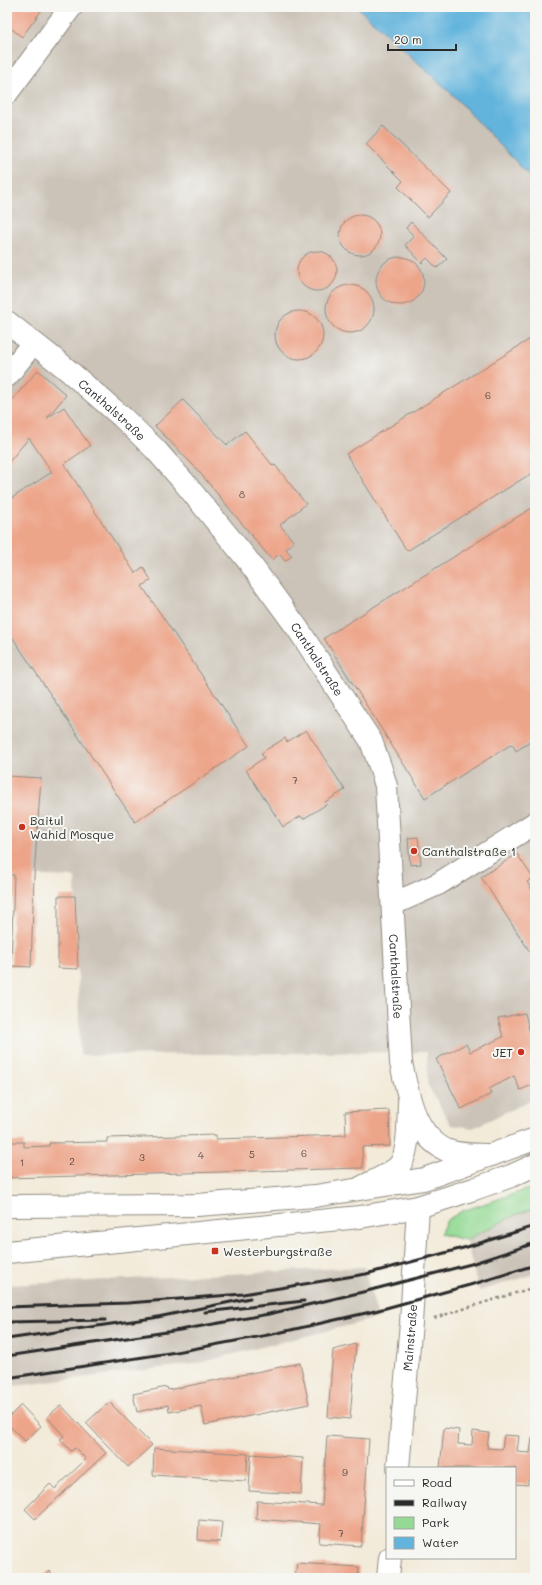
<svg xmlns="http://www.w3.org/2000/svg" width="542" height="1585" font-family="Mali,sans-serif">
  <rect width="100%" height="100%" fill="#f6f6f2"/>
  <filter id="ink" filterUnits="userSpaceOnUse"><feTurbulence type="fractalNoise" baseFrequency=".025" numOctaves="2"/><feDisplacementMap in="SourceGraphic" scale="8" xChannelSelector="R" yChannelSelector="G"/><feConvolveMatrix kernelMatrix="1 2 1 2 8 2 1 2 1" color-interpolation-filters="sRGB"/></filter>
  <filter id="wash" filterUnits="userSpaceOnUse"><feTurbulence type="fractalNoise" baseFrequency=".012" numOctaves="4" result="noise"/><feDisplacementMap in="SourceGraphic" scale="16" xChannelSelector="R" yChannelSelector="G"/><feGaussianBlur stdDeviation="0.9" result="paint"/><feColorMatrix in="noise" values="0 0 0 0 0 0 0 0 0 0 0 0 0 0 0 0 0 1.4 0 .05"/><feComposite in="paint" operator="in"/></filter>
  <g filter="url(#wash)">
    <rect width="100%" height="100%" fill="#f3ebda"/>
    <g fill="#cbc3b8">
      <polygon points="7,7 357,7 454,96 535,182 535,1098 473,1128 451,1125 428,1085 427,1052 80,1055 75,877 7,875"/>
      <polygon points="535,1208 535,1274 479,1291 466,1240 515,1215"/>
      <polygon points="364,1267 378,1318 194,1364 7,1387 7,1285"/>
    </g>
    <polygon fill="#94da94" stroke="#608260" points="535,1187 535,1208 515,1215 466,1240 440,1234 447,1220 462,1211"/>
    <polygon fill="#62b4dd" stroke="#467084" points="357,7 535,7 535,182 454,96"/>
    <g id="blocks">
      <g fill="#eda58a">
        <polygon points="7,7 44,7 22,37 7,25"/>
        <polygon points="383,126 451,193 428,217 398,187 403,181 366,144"/>
        <circle cx="360" cy="235" r="20"/>
        <polygon points="411,222 447,259 437,268 427,258 422,263 405,245 414,236 406,228"/>
        <circle cx="317" cy="271" r="20"/>
        <circle cx="400" cy="281" r="24"/>
        <circle cx="350" cy="309" r="24"/>
        <circle cx="299" cy="335" r="24"/>
        <polygon points="535,336 535,471 407,551 346,454"/>
        <polygon points="38,370 66,395 47,418 64,407 90,446 64,464 135,573 143,567 151,580 142,586 249,746 135,822 7,629 7,501 52,472 29,438 7,464 7,406"/>
        <polygon points="183,400 227,445 245,431 273,466 275,465 306,504 280,525 294,542 286,549 292,556 285,561 279,554 272,560 196,468 155,426"/>
        <polygon points="535,506 535,730 534,731 535,739 516,751 512,744 425,798 324,638"/>
        <polygon points="306,730 345,790 325,802 327,804 303,819 301,816 283,827 246,770 264,758 261,753 285,738 287,742"/>
        <polygon points="7,776 41,778 34,876 31,967 11,966 14,875 7,875"/>
        <polygon points="418,837 421,864 410,865 408,838"/>
        <polygon points="517,854 533,878 527,882 535,895 535,949 530,952 481,877"/>
        <polygon points="58,896 75,896 78,969 58,968"/>
        <polygon points="525,1013 535,1054 535,1084 520,1090 514,1076 489,1089 491,1094 461,1109 436,1059 466,1044 470,1052 503,1037 498,1018"/>
        <polygon points="389,1110 390,1146 362,1147 363,1168 7,1178 7,1142 24,1142 24,1147 49,1146 49,1143 107,1142 107,1138 216,1135 216,1139 346,1135 345,1112"/>
        <polygon points="356,1344 350,1419 328,1417 333,1350"/>
        <polygon points="300,1363 309,1404 205,1425 201,1406 169,1412 168,1405 137,1412 133,1394 167,1387 168,1390"/>
        <polygon points="109,1402 152,1445 128,1467 86,1423"/>
        <polygon points="21,1405 41,1426 25,1441 7,1423 7,1419"/>
        <polygon points="61,1405 106,1453 35,1519 25,1509 50,1484 55,1489 86,1459 75,1448 71,1451 60,1439 64,1436 47,1417"/>
        <polygon points="444,1428 459,1430 458,1444 472,1445 473,1431 489,1433 487,1448 502,1449 504,1435 519,1436 517,1452 530,1453 532,1438 535,1439 535,1480 528,1480 528,1485 515,1484 515,1468 440,1468"/>
        <polygon points="327,1436 369,1439 361,1546 319,1543 321,1524 256,1519 257,1501 322,1505"/>
        <polygon points="154,1448 248,1454 246,1481 153,1475"/>
        <polygon points="251,1454 303,1458 301,1494 249,1491"/>
        <polygon points="199,1520 222,1522 220,1542 198,1540"/>
        <polygon points="297,1563 359,1567 358,1578 295,1578"/>
        <polygon points="49,1571 56,1578 42,1578"/>
      </g>
    </g>
  </g>
  <g filter="url(#ink)">
    <use href="#blocks" fill-opacity="0" stroke="#8f8b82" stroke-width="1"/>
    <g fill="none" stroke-linecap="round" stroke-linejoin="round">
      <defs>
        <g id="minor">
          <polyline points="7,93 71,7"/>
          <path id="s1" d="M7,322L63,366L122,417L155,449L183,481L246,558L298,629L371,741L381,769L386,786L401,1063C408,1094 414,1135 446,1150C460,1156 478,1154 492,1155"/>
          <polyline points="7,376 33,343"/>
          <polyline points="393,904 438,884 535,823"/>
          <path d="M362,1187C374,1181 387,1176 398,1167C410,1155 408,1119 409,1103"/>
          <path id="s2" d="M398,1468L411,1323L418,1207"/>
          <polyline points="388,1578 390,1558"/>
        </g>
        <g id="major">
          <polyline points="7,1206 197,1205 315,1196 424,1179 535,1139"/>
          <polyline points="7,1252 360,1217 418,1207 474,1189 511,1176 535,1165"/>
        </g>
      </defs>
      <use href="#minor" stroke="#8f8b82" stroke-width="24"/>
      <use href="#major" stroke="#8f8b82" stroke-width="24"/>
      <polyline stroke="#8f8b82" stroke-width="2.5" stroke-dasharray="3 3" stroke-linecap="butt" points="434,1318 535,1287"/>
      <use href="#minor" stroke="#fff" stroke-width="22"/>
      <use href="#major" stroke="#fff" stroke-width="22"/>
      <g stroke="#2b2b2b" stroke-width="3">
        <polyline points="7,1307 128,1303 243,1294 366,1274 467,1247 535,1226"/>
        <polyline points="205,1312 304,1301"/>
        <polyline points="7,1322 105,1320"/>
        <polyline points="7,1339 153,1318 250,1298"/>
        <polyline points="7,1356 180,1330 269,1314 367,1291 471,1264 535,1243"/>
        <polyline points="7,1378 176,1352 273,1334 375,1311 477,1283 535,1265"/>
      </g>
    </g>
  </g>
  <g fill="#c8321e" stroke="#f6f6f2" stroke-width="1.5">
    <circle cx="22" cy="827" r="4"/>
    <circle cx="414" cy="851" r="4"/>
    <circle cx="521" cy="1052" r="4"/>
    <rect x="211" y="1247" width="8" height="8" rx="2"/>
  </g>
  <g text-anchor="middle" dominant-baseline="central" stroke-width="4" stroke-linejoin="round" paint-order="stroke">
    <g font-size="10" fill="#5c4a43">
      <text x="488" y="395">6</text>
      <text x="242" y="494">8</text>
      <text x="295" y="780">7</text>
      <text x="304" y="1153">6</text>
      <text x="252" y="1154">5</text>
      <text x="201" y="1155">4</text>
      <text x="142" y="1157">3</text>
      <text x="72" y="1161">2</text>
      <text x="22" y="1162">1</text>
      <text x="345" y="1472">9</text>
      <text x="341" y="1533">7</text>
    </g>
    <g font-size="12" fill="#2b2b2b" stroke="#f6f6f2">
      <text stroke="none"><textPath href="#s1" startOffset="137">Canthalstraße</textPath></text>
      <text stroke="none"><textPath href="#s1" startOffset="461">Canthalstraße</textPath></text>
      <text stroke="none"><textPath href="#s1" startOffset="797">Canthalstraße</textPath></text>
      <text stroke="none"><textPath href="#s2" startOffset="131">Mainstraße</textPath></text>
    </g>
    <g font-size="12" fill="#2b2b2b" stroke="#f6f6f2" text-anchor="start">
      <text x="30" y="820">Baitul<tspan x="30" dy="14">Wahid Mosque</tspan></text>
      <text x="422" y="851">Canthalstraße 1</text>
      <text x="513" y="1052" text-anchor="end">JET</text>
      <text x="223" y="1251">Westerburgstraße</text>
    </g>
  </g>
  <rect width="542" height="1585" fill="none" stroke="#f6f6f2" stroke-width="24"/>
  <rect x="386" y="1467" width="130" height="92" fill="#f6f6f2" stroke="#a5a5a2"/>
  <rect x="394" y="1480" width="20" height="6" fill="#ffffff" stroke="#a5a5a2"/>
  <text x="422" y="1487" font-size="12" fill="#2b2b2b">Road</text>
  <rect x="394" y="1500" width="20" height="6" fill="#2b2b2b" stroke="#a5a5a2"/>
  <text x="422" y="1507" font-size="12" fill="#2b2b2b">Railway</text>
  <rect x="394" y="1517" width="20" height="12" fill="#94da94" stroke="#a5a5a2"/>
  <text x="422" y="1527" font-size="12" fill="#2b2b2b">Park</text>
  <rect x="394" y="1537" width="20" height="12" fill="#62b4dd" stroke="#a5a5a2"/>
  <text x="422" y="1547" font-size="12" fill="#2b2b2b">Water</text>
  <path d="M388 44v6h68v-6" fill="none" stroke="#2b2b2b" stroke-width="2"/>
  <text x="394" y="44" font-size="12" fill="#2b2b2b" stroke="#f6f6f2" stroke-width="3" paint-order="stroke">20 m</text>
</svg>
